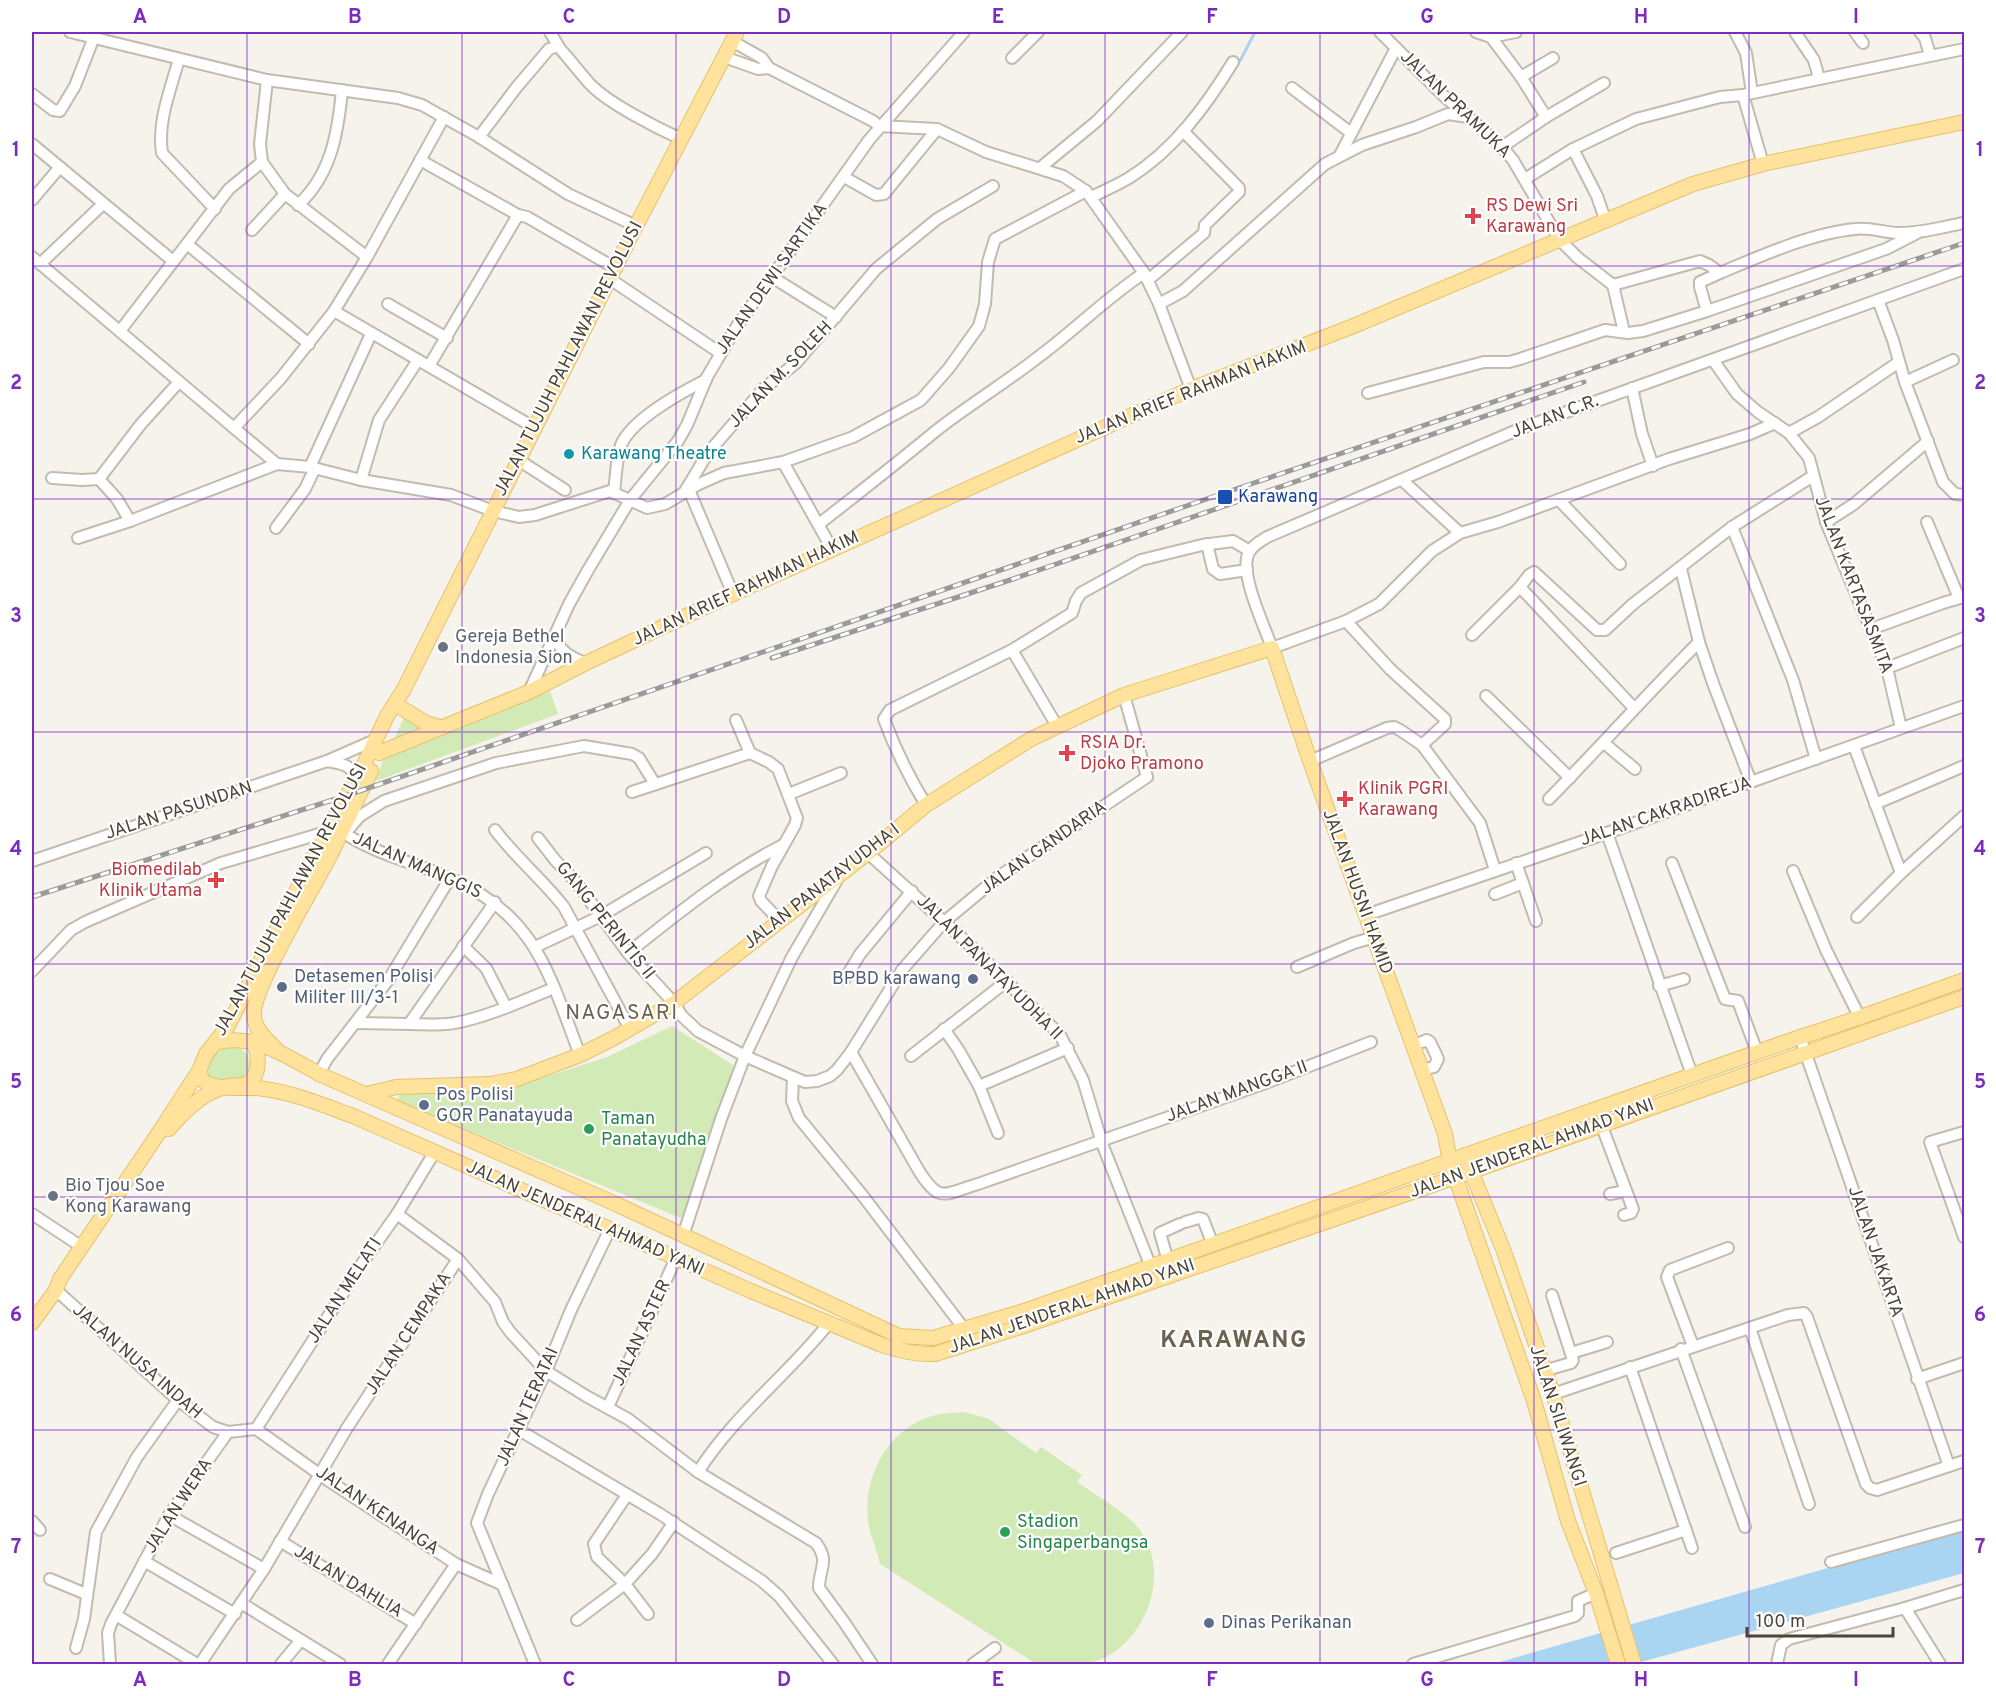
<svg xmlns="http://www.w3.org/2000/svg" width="1996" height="1696" font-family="Overpass,sans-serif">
  <rect width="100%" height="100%" fill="#f6f3ec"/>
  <g fill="#d2eab5">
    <polygon points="550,691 558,714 376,781 384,757"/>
    <polygon points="405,715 425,726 394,740"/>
    <polygon points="672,1026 736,1067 683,1219 397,1101 401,1091 511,1088 607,1057"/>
    <path d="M236,1046C260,1057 251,1084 222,1081C216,1080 213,1080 208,1076C208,1057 217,1047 236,1046Z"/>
    <path d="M964,1412L989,1419L1036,1453L1041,1447L1082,1475L1077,1482C1093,1493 1121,1510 1134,1523C1172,1562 1152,1633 1106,1657C1084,1668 1056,1666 1033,1662L880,1564C877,1550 869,1532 868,1520C863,1476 888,1429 932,1416C942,1413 954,1413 964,1412Z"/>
  </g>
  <polygon fill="#a9d4f2" points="1964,1529 1964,1573 1634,1664 1493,1664"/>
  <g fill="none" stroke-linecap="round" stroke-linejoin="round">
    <polyline stroke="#a9d4f2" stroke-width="3" points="1221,90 1241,59 1255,32"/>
    <defs>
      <g id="minor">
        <polyline points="70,32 267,80 398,98 422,105 479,137 568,194 636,226"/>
        <polyline points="550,32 559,47"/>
        <path d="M1380,32L1444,96L1502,147L1513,160L1559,239L1578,258L1613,285L1700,261L1709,265L1720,273C1760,256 1812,233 1855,229C1867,227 1884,232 1896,233C1919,234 1942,227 1964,223"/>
        <polyline points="1476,32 1491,37 1516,32"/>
        <polyline points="1735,32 1746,53 1752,93"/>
        <polyline points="1795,32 1814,60 1819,78"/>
        <polyline points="1855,32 1863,43"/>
        <polyline points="1920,32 1925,38 1930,55"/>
        <polyline points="1491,37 1521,77 1546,117"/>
        <polyline points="732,41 762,58 769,68 873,121 879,126 937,129 986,152 1063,176 1086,191 1144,273 1159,304 1191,389"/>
        <polyline points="724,57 758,69 769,68"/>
        <polyline points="1012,58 1038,32"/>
        <path d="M179,59C171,88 157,122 162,153L215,209"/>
        <polyline points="1521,77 1553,58"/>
        <polyline points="1292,88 1351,133"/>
        <polyline points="32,94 53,110 60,111 75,86 94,37"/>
        <polyline points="1743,95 1763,164"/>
        <path d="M479,137L516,88L549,49C553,48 555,46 558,47C561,48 586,81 592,86C610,104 657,128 681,139"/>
        <polyline points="32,144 173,261"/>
        <polyline points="1502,147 1546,117 1604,83"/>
        <polyline points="1573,149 1597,196 1605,219"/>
        <polyline points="1340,155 1396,48"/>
        <polyline points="420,160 518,215 429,366"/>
        <polyline points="262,162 285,194 367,257"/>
        <polyline points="1040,168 1097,121 1182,32"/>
        <polyline points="844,177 876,195 884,194 937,129"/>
        <polyline points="1525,179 1573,149 1636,119 1720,97 1743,95 1964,49"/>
        <path d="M1091,197C1104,191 1117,185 1129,178C1174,150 1206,106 1233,62"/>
        <polyline points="32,200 60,167"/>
        <path d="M298,205C331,175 338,133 342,90"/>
        <polyline points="518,215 527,217 615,268"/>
        <polyline points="252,230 285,194"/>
        <polyline points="187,244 309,344"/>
        <polyline points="32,257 234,428"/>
        <polyline points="40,264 103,204"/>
        <polyline points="772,277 836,317"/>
        <polyline points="610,279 720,353"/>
        <polyline points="1148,280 1204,233 1205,225 1239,192 1239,188 1183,131"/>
        <polyline points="1613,285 1624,332"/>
        <polyline points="1878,300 1893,340 1905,382 1943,482 1955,494 1964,495"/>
        <polyline points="388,304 447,338"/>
        <polyline points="1159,304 1183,291 1325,164 1362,145 1416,127 1448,114 1468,117"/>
        <polyline points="334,311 535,428"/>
        <polyline points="1707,311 1886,249 1917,233"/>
        <polyline points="120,331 229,189 262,162 260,144 267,80"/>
        <polyline points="1713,360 1737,394 1758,412 1789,433 1809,458 1826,522 1887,668 1901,728"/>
        <polyline points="1905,382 1953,360"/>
        <polyline points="1632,388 1642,434 1653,466"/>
        <polyline points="1368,393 1484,362 1509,362 1520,359 1605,330 1628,333 1643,331 1707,311 1700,287 1700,282 1720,273"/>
        <path d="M1775,423L1750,434L1669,459L1498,522L1460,533L1432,551L1379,604L1346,621L1272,648C1265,627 1238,572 1249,552C1253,545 1261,541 1267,537L1522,428L1964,269"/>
        <polyline points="1789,433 1818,417 1899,362"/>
        <polyline points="520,461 565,490"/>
        <polyline points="783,462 832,549"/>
        <polyline points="277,464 234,428 281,378 334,311 367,257 444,117"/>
        <polyline points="310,467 371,334"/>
        <polyline points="52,478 82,480 99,479 141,424 179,382"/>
        <polyline points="99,479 117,499 130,521"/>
        <polyline points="361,480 379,420 418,360"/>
        <polyline points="1402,480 1460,533"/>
        <polyline points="689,490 733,594"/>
        <polyline points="685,491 708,453 752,402 763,389 796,363 876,269 937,219 993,186"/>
        <path d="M614,492C616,477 616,460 621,445C632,419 682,392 706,380"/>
        <polyline points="1559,500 1620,564"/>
        <polyline points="1826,522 1854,504 1928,441"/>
        <polyline points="1927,522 1959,598"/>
        <path d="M819,524C859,493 898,462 937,430C969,405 1005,383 1037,358C1074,331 1106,298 1144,273"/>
        <polyline points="1732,527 1793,680 1816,759"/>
        <polyline points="276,528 305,489 315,468"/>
        <polyline points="78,538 130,521 277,464 310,467 361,480 451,495 493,511 519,517 535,515 610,491 647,508 665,504 699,484 724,473 783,462 853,437 921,400 949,368 979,326 985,304 988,262 995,239 1086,191"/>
        <polyline points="1207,544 1213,569 1220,574 1247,570"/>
        <polyline points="1681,569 1699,642 1714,686 1751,782"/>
        <polyline points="1520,587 1634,708"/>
        <polyline points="1346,621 1390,669 1445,719 1445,724 1422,745"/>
        <polyline points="1871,629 1943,603 1964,597"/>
        <polyline points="1472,635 1520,587 1529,575 1534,572 1597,630 1605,630 1633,604 1732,527 1813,476"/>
        <path d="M554,637C561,652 571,658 586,663"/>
        <polyline points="1012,650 1057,726"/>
        <polyline points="1887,668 1964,638"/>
        <polyline points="529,692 569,604 588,570 630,500 678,441 687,425 707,377 737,326 869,140 964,32"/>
        <polyline points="1486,696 1570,778"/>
        <polyline points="736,720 750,753 769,762 778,769 797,818 795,825 772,866 759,896 761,901 780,921"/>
        <polyline points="1604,743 1635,769"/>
        <polyline points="1854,746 1901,873"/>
        <path d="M327,761C342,764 351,764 357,779"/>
        <polyline points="1310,761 1387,728 1394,727 1400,730 1422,745 1480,823 1495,870"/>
        <polyline points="632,792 750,753"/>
        <polyline points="789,794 841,773"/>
        <path d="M1549,799C1600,747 1648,693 1699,642"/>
        <polyline points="1875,804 1964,766"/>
        <path d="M926,805C909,777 895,749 884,719L890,710L1012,650L1072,613L1076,601L1081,593L1141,560L1202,545L1233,541L1250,551"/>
        <path d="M495,830C516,858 543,880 564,907L630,1029"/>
        <path d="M341,831C374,854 413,862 450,878C536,915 549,974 580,1055"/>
        <polyline points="345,833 360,816 384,801 496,763 584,746 632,754 639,758 655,784"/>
        <polyline points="1607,833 1692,1075"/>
        <polyline points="538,838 555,860 576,882 628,953 674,1003 682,1016 698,1031 745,1056 793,1077 805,1082 817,1081 830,1076 837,1070 851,1052 902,970 944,922 998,877 1147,777 1124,695"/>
        <polyline points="868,853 976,951 1060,1035 1083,1080 1103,1146 1151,1267"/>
        <polyline points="32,861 327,761 375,740"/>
        <polyline points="1516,863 1536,921"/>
        <polyline points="1672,863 1725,999 1738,1001 1757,1052"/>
        <polyline points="1793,871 1826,950 1860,1018"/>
        <polyline points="1495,894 1523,883"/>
        <polyline points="1366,915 1607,833 1964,706"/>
        <polyline points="1857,917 1901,873 1964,816"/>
        <polyline points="463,946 486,968 506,1007"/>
        <polyline points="535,947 601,916 706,853"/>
        <path d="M628,953C677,914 727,873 783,845"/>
        <polyline points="1297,967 1354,943 1375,937"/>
        <polyline points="32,971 71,930 85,922 221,863 326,832"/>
        <polyline points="845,979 860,954 912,891"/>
        <polyline points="1659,986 1684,979"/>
        <polyline points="357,1023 409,1024 495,902"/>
        <path d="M409,1024C422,1024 435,1025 447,1024C478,1021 525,1000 554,988"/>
        <polyline points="944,1029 958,1049 979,1086 998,1133"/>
        <polyline points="1800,1037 1949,1466"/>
        <polyline points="1422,1042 1427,1040 1430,1042 1438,1059 1434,1067 1422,1070"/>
        <path d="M851,1052L919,1171C940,1204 944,1194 978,1184L1263,1084L1371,1042"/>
        <polyline points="911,1056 1007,981"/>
        <polyline points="319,1074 327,1059 389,979 450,878"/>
        <polyline points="793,1077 792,1101 799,1118 863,1196 965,1330"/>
        <polyline points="979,1086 1068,1048"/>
        <polyline points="1601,1124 1633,1209 1631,1213 1624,1215"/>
        <polyline points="1964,1132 1930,1142 1964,1237"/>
        <polyline points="1610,1194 1626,1191"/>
        <polyline points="32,1214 82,1247"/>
        <path d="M397,1214L458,1259L495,1302L503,1322L511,1333L546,1371L586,1396L628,1419L698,1472L816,1543C830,1562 819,1568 819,1588L844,1622L872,1664"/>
        <polyline points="1185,1222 1199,1218 1203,1219 1213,1245"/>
        <polyline points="683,1236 721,1119 745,1056 792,957 837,880"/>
        <polyline points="1168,1261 1160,1233 1180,1224"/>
        <polyline points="56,1290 178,1400 213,1427 228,1432 256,1429"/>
        <polyline points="1750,1328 1809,1504"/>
        <polyline points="1693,1346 1667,1277 1670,1270 1728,1248"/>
        <polyline points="1681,1349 1745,1527"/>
        <polyline points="1571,1353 1607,1342"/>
        <polyline points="1630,1367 1692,1548"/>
        <polyline points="1543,1371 1571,1363 1573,1360 1552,1295"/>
        <polyline points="1917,1379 1964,1363"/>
        <polyline points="1553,1394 1788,1315 1804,1313 1807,1317 1866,1484 1870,1488 1877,1490 1964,1461"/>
        <polyline points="608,1407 676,1258"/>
        <polyline points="256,1429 365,1259 397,1214 434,1153"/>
        <polyline points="256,1429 329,1481 456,1564 503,1585"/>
        <polyline points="519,1430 660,1514 762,1581 779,1596 833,1664"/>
        <path d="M698,1472C734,1415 788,1375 829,1323"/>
        <polyline points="627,1495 594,1544 597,1557 625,1584 648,1614"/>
        <polyline points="169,1515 264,1569"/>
        <polyline points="32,1521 40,1530"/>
        <polyline points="280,1541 416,1624"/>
        <polyline points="1616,1553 1686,1530"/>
        <polyline points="144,1561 235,1614"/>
        <polyline points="1831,1562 1964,1525"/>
        <polyline points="50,1579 86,1594"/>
        <polyline points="241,1603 340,1664"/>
        <polyline points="1905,1608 1940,1664"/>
        <polyline points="116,1615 197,1664"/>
        <polyline points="577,1620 625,1584 652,1554 674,1522"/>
        <polyline points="76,1648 84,1619 96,1532 137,1457 178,1400"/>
        <polyline points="110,1664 108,1633 111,1624 169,1515 228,1432"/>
        <polyline points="200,1664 264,1569 347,1428 458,1259"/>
        <polyline points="281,1664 301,1640"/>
        <polyline points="388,1664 456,1564"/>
        <polyline points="535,1664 477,1523 488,1494 546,1371 571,1310 610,1229"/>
        <polyline points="973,1664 995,1648"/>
        <polyline points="1413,1664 1575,1616 1578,1613 1578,1601 1596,1593"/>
        <polyline points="1777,1664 1781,1645 1789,1639 1905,1608 1964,1590"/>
      </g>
      <g id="major">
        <polyline points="400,707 426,723 440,727"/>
        <polyline points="379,753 529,692 586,663 733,594 1186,391 1351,327 1693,184 1763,164 1964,122"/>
        <path d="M215,1043C252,1032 287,1056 319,1074L616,1204L899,1336L933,1338L1024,1311L1800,1037C1856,1020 1910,999 1964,980"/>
        <path d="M277,1050C267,1040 255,1030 254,1016C251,989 318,881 333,850C345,824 358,798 371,771"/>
        <path d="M200,1069C200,1076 201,1080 208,1084C224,1091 247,1086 264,1089C295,1093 323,1105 353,1116L751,1291L882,1345C900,1351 916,1355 935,1354L1027,1325L1456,1177L1964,997"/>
        <polyline points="367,1094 396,1087 490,1084 517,1079 580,1055 614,1038 674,1003 868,853 926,805 1031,739 1124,695 1272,648 1310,761 1445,1134 1450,1162 1534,1401 1568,1521 1596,1593 1618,1664"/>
        <path d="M169,1129C179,1117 192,1104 206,1095C213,1091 221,1088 228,1086C234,1085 241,1086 246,1084C262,1076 259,1054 253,1042L254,1040"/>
        <polyline points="1468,1164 1503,1249 1553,1394 1634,1664"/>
        <polyline points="32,1323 56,1290 60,1279 160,1131 200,1069 206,1054 228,1026 326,832 357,779 387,716 404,689 636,226 737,32"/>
      </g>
    </defs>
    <use href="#minor" stroke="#c2bbae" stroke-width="14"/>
    <use href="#major" stroke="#e6c16a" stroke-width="16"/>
    <use href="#minor" stroke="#fff" stroke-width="10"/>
    <use href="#major" stroke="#ffe39c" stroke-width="14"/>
    <defs>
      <g id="rail">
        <polyline points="772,658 1010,580 1584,382"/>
        <polyline points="32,897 348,795 1224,493 1964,243"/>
      </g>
    </defs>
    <use href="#rail" stroke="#9a9a9a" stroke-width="5"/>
    <use href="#rail" stroke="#fff" stroke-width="3" stroke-dasharray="9" stroke-linecap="butt"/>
  </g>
  <path fill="none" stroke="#7b2cbf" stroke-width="1.5" stroke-opacity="0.55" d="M247,32V1664M462,32V1664M676,32V1664M891,32V1664M1105,32V1664M1320,32V1664M1534,32V1664M1749,32V1664M32,266H1964M32,499H1964M32,732H1964M32,964H1964M32,1197H1964M32,1430H1964"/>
  <g fill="#e0444e" stroke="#fff" stroke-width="2">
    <path d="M1470 207h6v6h6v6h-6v6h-6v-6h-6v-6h6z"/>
    <path d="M1064 744h6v6h6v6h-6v6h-6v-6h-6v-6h6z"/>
    <path d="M1342 790h6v6h6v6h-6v6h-6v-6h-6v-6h6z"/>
    <path d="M213 871h6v6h6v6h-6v6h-6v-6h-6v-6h6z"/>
  </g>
  <circle fill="#0f9aa8" stroke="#fff" stroke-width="2" cx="569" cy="454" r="6"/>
  <rect fill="#1a4fb4" stroke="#fff" stroke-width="2" x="1217" y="489" width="16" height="16" rx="3"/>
  <g fill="#6b7280" stroke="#fff" stroke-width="2">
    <circle cx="443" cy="647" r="6"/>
    <circle cx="53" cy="1196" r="6"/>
  </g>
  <g fill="#5c6f8a" stroke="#fff" stroke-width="2">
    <circle cx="973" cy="979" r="6"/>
    <circle cx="282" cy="987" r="6"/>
    <circle cx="424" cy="1105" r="6"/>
    <circle cx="1209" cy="1623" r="6"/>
  </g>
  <g fill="#2e9e5b" stroke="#fff" stroke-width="2">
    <circle cx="589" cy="1129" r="6"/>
    <circle cx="1005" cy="1532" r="6"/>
  </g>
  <g text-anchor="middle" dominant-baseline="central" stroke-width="4.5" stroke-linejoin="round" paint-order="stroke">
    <g font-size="18" fill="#4b4439" stroke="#fff">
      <text transform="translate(1455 105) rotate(44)">JALAN PRAMUKA</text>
      <text transform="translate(772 279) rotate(-55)">JALAN DEWI SARTIKA</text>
      <text transform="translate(569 359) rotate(-63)">JALAN TUJUH PAHLAWAN REVOLUSI</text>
      <text transform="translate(781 375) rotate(-46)">JALAN M. SOLEH</text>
      <text transform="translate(1191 393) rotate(-22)">JALAN ARIEF RAHMAN HAKIM</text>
      <text transform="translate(1555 417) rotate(-21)">JALAN C.R.</text>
      <text transform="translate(1853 585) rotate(69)">JALAN KARTASASMITA</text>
      <text transform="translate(746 589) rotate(-25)">JALAN ARIEF RAHMAN HAKIM</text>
      <text transform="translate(179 811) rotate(-18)">JALAN PASUNDAN</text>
      <text transform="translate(1666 812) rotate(-19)">JALAN CAKRADIREJA</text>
      <text transform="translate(1044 848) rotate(-35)">JALAN GANDARIA</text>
      <text transform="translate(417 866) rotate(24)">JALAN MANGGIS</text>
      <text transform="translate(822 887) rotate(-38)">JALAN PANATAYUDHA I</text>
      <text transform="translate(1357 892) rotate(70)">JALAN HUSNI HAMID</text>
      <text transform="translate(291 900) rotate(-62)">JALAN TUJUH PAHLAWAN REVOLUSI</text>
      <text transform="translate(605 921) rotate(51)">GANG PERINTIS II</text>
      <text transform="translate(989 968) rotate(45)">JALAN PANATAYUDHA II</text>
      <text transform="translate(1237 1092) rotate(-20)">JALAN MANGGA II</text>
      <text transform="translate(1532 1149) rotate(-20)">JALAN JENDERAL AHMAD YANI</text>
      <text transform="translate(585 1219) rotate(24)">JALAN JENDERAL AHMAD YANI</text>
      <text transform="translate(1875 1252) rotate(71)">JALAN JAKARTA</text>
      <text transform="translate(345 1291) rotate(-57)">JALAN MELATI</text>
      <text transform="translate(1072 1307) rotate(-19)">JALAN JENDERAL AHMAD YANI</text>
      <text transform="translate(642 1333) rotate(-65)">JALAN ASTER</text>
      <text transform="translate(409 1334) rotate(-57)">JALAN CEMPAKA</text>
      <text transform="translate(137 1362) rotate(41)">JALAN NUSA INDAH</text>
      <text transform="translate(528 1407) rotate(-66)">JALAN TERATAI</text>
      <text transform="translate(1557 1416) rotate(72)">JALAN SILIWANGI</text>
      <text transform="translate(179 1506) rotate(-57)">JALAN WERA</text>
      <text transform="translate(377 1511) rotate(34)">JALAN KENANGA</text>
      <text transform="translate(348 1582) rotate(31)">JALAN DAHLIA</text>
    </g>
    <g font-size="18" fill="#be3a42" stroke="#fff" text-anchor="start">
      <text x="1486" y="206">RS Dewi Sri<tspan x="1486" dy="21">Karawang</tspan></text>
      <text x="1080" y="743">RSIA Dr.<tspan x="1080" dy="21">Djoko Pramono</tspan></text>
      <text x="1358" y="789">Klinik PGRI<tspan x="1358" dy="21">Karawang</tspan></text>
      <text x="202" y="870" text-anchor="end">Biomedilab<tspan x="202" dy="21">Klinik Utama</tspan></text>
    </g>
    <g font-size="18" fill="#0d838f" stroke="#fff" text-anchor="start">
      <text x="581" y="454">Karawang Theatre</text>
    </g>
    <g font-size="18" fill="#164399" stroke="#fff" text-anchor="start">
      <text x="1238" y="497">Karawang</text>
    </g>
    <g font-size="18" fill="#5b616d" stroke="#fff" text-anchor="start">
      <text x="455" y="637">Gereja Bethel<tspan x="455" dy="21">Indonesia Sion</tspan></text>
      <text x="65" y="1186">Bio Tjou Soe<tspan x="65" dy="21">Kong Karawang</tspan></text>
    </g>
    <g font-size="18" fill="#4e5e75" stroke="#fff" text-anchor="start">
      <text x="294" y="977">Detasemen Polisi<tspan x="294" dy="21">Militer III/3-1</tspan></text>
      <text x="961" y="979" text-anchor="end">BPBD karawang</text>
      <text x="436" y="1095">Pos Polisi<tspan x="436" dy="21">GOR Panatayuda</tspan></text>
      <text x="1221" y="1623">Dinas Perikanan</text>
    </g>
    <g font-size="18" fill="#27864d" stroke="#fff" text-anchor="start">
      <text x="601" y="1119">Taman<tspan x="601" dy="21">Panatayudha</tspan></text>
      <text x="1017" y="1522">Stadion<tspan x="1017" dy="21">Singaperbangsa</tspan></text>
    </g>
    <g font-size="21" letter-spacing="1.5" fill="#6e6250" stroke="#fff">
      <text x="622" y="1013">NAGASARI</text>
    </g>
    <g font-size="24" font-weight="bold" letter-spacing="1.5" fill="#6e6250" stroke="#fff">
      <text x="1234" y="1341">KARAWANG</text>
    </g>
  </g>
  <rect width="1996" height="1696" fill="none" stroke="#ffffff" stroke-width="66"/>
  <path d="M1747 1627v9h146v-9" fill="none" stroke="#4b4439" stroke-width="3"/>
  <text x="1756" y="1627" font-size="18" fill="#4b4439" stroke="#ffffff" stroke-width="4.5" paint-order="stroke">100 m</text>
  <rect x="33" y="33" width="1930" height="1630" fill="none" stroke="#7b2cbf" stroke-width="2"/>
  <g font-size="20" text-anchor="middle" font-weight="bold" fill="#7b2cbf">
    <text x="140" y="23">A</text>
    <text x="355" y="23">B</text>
    <text x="569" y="23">C</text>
    <text x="784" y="23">D</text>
    <text x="998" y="23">E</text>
    <text x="1212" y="23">F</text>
    <text x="1427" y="23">G</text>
    <text x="1641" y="23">H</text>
    <text x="1856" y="23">I</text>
    <text x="16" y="156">1</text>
    <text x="1980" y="156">1</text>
    <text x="16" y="389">2</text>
    <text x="1980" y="389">2</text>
    <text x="16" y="622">3</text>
    <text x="1980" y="622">3</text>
    <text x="16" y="855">4</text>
    <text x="1980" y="855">4</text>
    <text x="16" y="1088">5</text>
    <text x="1980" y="1088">5</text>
    <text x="16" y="1321">6</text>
    <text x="1980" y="1321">6</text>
    <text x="16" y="1553">7</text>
    <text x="1980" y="1553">7</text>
    <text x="140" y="1686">A</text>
    <text x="355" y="1686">B</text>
    <text x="569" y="1686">C</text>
    <text x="784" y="1686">D</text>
    <text x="998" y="1686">E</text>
    <text x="1212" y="1686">F</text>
    <text x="1427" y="1686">G</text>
    <text x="1641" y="1686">H</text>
    <text x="1856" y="1686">I</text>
  </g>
</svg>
